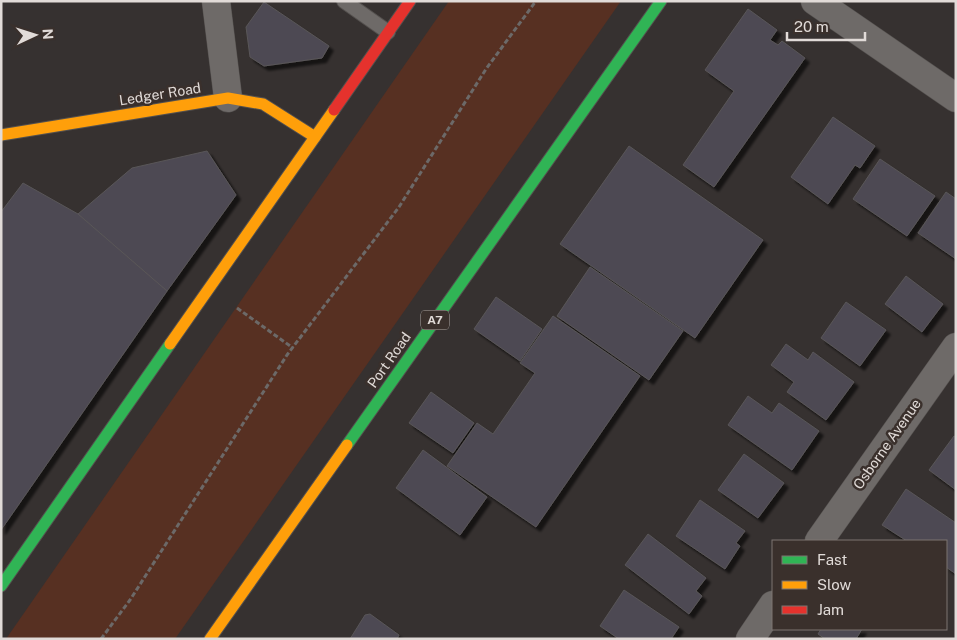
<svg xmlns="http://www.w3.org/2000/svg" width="957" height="640" font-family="'Public Sans',sans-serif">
  <defs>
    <filter id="shadow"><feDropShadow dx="4.5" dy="4.5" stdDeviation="1" flood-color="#0009"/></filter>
  </defs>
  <rect width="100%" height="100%" fill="#363130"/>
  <polygon fill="#573022" points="449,1 621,1 175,639 6,639"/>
  <g fill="#4e4a53" stroke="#595658" filter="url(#shadow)">
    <polygon points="264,2 329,46 322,58 264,66 250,57 246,27"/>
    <polygon points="748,9 777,30 770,40 778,45 782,41 805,58 714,187 683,165 734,91 705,70"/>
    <polygon points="833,117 875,146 860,168 855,165 828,204 791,177"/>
    <polygon points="629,146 763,240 695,338 560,244"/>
    <polygon points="207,151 236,195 167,291 78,214 132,168"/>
    <polygon points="880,159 935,196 907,236 853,199"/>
    <polygon points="23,183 78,214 167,291 1,530 1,212"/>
    <polygon points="946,192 956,199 956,259 918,233"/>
    <polygon points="590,267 683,331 649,380 557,316"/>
    <polygon points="906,276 943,304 922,332 885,304"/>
    <polygon points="496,297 542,329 520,361 474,329"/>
    <polygon points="846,302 886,330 860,366 821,338"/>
    <polygon points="553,316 640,376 536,527 447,466 477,423 493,434 535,373 520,363"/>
    <polygon points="786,344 808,360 813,352 854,382 826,420 787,392 794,382 771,365"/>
    <polygon points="431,392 474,423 453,453 409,423"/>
    <polygon points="748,396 772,413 779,403 819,431 792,470 728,425"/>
    <polygon points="954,436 956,437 956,490 929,470"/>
    <polygon points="423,450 487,497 460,535 396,488"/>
    <polygon points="744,454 784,483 758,518 718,490"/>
    <polygon points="906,489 956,523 956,574 946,567 946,541 907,541 882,525"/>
    <polygon points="700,500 745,531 736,543 740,546 725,569 676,536"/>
    <polygon points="648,534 706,578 696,591 702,596 689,614 625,565"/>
    <polygon points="624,590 679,627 671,639 619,639 600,626"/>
    <polygon points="370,614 399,635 397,639 350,639 365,615"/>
    <polygon points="821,629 862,629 856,639 825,639 818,634"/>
  </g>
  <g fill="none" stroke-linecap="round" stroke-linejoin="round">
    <defs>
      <polyline id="lane" points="344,1 388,32"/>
      <g id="street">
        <polyline points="216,1 228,98"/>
        <polyline points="815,1 956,98"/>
        <polyline points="819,541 956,347"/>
        <polyline points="750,639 773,605"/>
      </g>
      <g id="fast">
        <polyline points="347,445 661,1"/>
        <polyline points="1,586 170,344"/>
      </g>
      <g id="slow">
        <polyline points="1,135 228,98 263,104 315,137"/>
        <polyline points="170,344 334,110"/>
        <polyline points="210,639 347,445"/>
      </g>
      <polyline id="jam" points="334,110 410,1"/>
    </defs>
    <use href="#lane" stroke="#54504e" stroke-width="16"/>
    <use href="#street" stroke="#54504e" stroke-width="29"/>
    <use href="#fast" stroke="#54504e" stroke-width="13"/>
    <use href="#slow" stroke="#54504e" stroke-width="13"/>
    <use href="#jam" stroke="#54504e" stroke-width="13"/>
    <g stroke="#6c6968" stroke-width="3" stroke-dasharray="5 2.5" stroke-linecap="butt">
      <polyline points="237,308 293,348"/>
      <polyline points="101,639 130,600 287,355 399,207 486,69 536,1"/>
    </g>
    <use href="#lane" stroke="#6e6a68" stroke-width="14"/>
    <use href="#street" stroke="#6e6a68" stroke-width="28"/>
    <use href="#fast" stroke="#30b455" stroke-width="11"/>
    <use href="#slow" stroke="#ff9f0a" stroke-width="11"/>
    <use href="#jam" stroke="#e5322d" stroke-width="11"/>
  </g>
  <g text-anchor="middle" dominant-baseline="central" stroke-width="5" stroke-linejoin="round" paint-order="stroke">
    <rect fill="#3a302c" stroke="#afa8a4" stroke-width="1" x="421" y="310.5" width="28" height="19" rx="4"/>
    <g font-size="12" font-weight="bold" fill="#e1dbd8">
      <text x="435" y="320">A7</text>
    </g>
    <g font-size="14" fill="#e1dbd8" stroke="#3a302c">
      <text transform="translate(160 94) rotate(-9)">Ledger Road</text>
      <text transform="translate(389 360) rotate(-55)">Port Road</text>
      <text transform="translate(887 444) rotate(-55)">Osborne Avenue</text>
    </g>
  </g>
  <rect width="957" height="640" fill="none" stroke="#e1dbd8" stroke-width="5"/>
  <rect x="772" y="540" width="175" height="90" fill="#3a302c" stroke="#7d7471"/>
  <rect x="782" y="556" width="25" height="8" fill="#30b455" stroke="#7d7471"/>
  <text x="817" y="565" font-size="15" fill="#e1dbd8">Fast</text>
  <rect x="782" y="581" width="25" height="8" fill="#ff9f0a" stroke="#7d7471"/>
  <text x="817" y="590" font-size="15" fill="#e1dbd8">Slow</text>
  <rect x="782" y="606" width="25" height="8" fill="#e5322d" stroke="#7d7471"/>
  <text x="817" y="615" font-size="15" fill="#e1dbd8">Jam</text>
  <g transform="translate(35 35) rotate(86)" stroke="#3a302c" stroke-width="4" paint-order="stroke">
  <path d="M0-4L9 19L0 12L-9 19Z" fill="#e1dbd8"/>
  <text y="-8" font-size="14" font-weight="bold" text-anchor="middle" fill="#e1dbd8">N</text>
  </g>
  <path d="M787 32v8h78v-8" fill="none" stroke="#e1dbd8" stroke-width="2.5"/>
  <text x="794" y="32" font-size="15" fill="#e1dbd8" stroke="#3a302c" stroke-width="4" paint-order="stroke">20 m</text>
</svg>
